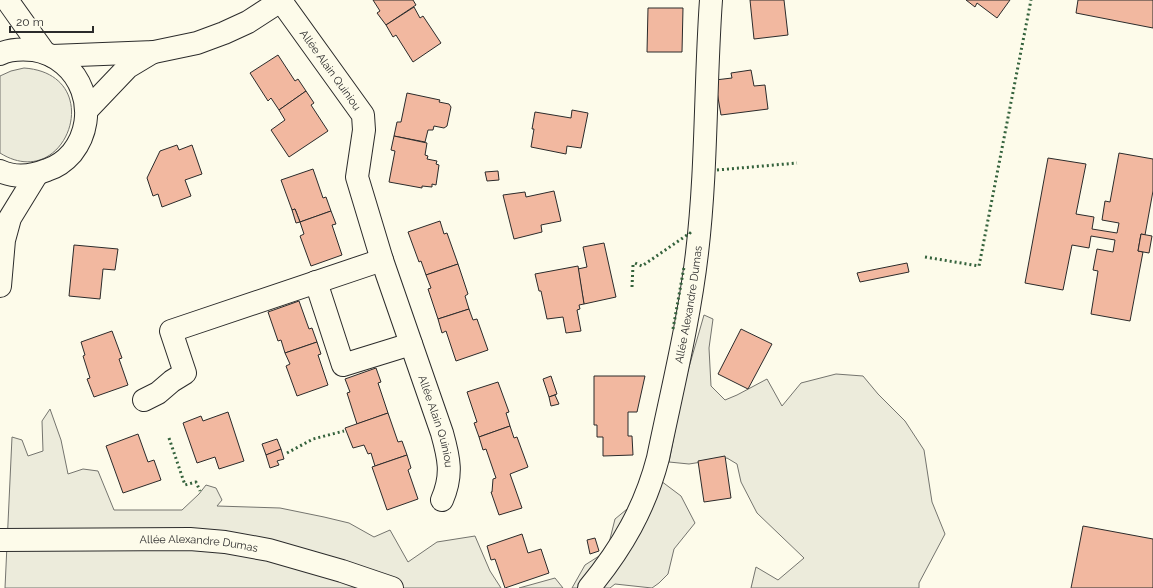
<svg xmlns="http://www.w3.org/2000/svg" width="1153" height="588" font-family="Raleway,sans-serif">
  <rect width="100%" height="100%" fill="#fdfbea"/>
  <g fill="#ecebdb" stroke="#74746e">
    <path d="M24,68C109,74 67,195 0,153V76L11,71Z"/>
    <polygon points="704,315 713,319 709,348 711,386 725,400 737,395 767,379 782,406 801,383 836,374 863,376 878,394 905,421 924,450 932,502 945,534 919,583 919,588 751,588 756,567 778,580 804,558 757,513 741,482 737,464 727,458 689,464 669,462 683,388"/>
    <polygon points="50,409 61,440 68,474 83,469 98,471 114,510 182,510 199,494 206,485 216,488 222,500 217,506 280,508 324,517 349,523 374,537 390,530 408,562 437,542 475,536 490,571 501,588 5,588 12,437 22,440 28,456 43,451 42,421"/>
    <polygon points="661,481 681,496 695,523 674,549 668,574 659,583 652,588 615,584 610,588 572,588 585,565 607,551 615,519"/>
    <polygon points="555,578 563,588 519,588"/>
  </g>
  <g fill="#f2b8a0" stroke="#2b2b2b">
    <polygon points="373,0 413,0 416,5 386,25 377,13 380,11"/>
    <polygon points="750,0 784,0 788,35 754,39"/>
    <polygon points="966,0 1010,0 997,18 977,3 975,7"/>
    <polygon points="1078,0 1153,0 1153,28 1076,13"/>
    <polygon points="414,7 420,18 423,16 441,43 413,62 396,35 393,37 386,25"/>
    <polygon points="648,8 683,8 682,52 647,52"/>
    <polygon points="278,55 295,81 298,79 306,91 279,110 271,98 268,101 250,73"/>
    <polygon points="751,70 754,86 765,85 768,109 721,115 715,80 732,78 731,73"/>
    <polygon points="306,91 314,103 311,105 328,131 289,157 271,130 285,120 279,110"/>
    <polygon points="407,93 440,100 439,102 449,104 451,107 447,126 444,128 434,126 433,130 428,130 425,142 394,136 397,122 401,122"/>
    <polygon points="572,110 588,113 581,148 567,146 566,154 531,147 534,129 532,129 535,112 571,118"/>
    <polygon points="394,136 427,143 425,155 428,156 427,159 437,161 436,164 439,165 436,185 432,184 432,187 422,186 422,188 389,182 395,151 391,150"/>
    <polygon points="177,145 179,150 192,145 202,174 185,180 191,196 162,207 158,194 153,196 147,178 160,151"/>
    <polygon points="1119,153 1153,159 1153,191 1145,235 1141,234 1138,251 1143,252 1130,321 1091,314 1098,271 1093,270 1097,249 1113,252 1115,240 1091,236 1089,248 1072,245 1063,290 1025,283 1048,158 1086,164 1076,214 1094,217 1092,229 1117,233 1119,223 1102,220 1105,201 1110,202"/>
    <polygon points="313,169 323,198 326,197 331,211 300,222 295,209 292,210 281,180"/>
    <polygon points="498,171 499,180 487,181 485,172"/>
    <polygon points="554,191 561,221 541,225 542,232 514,239 503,195 525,192 526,197"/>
    <polygon points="295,209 300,222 296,223 292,210"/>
    <polygon points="331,211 336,224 332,225 342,255 311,266 300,236 304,234 300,222"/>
    <polygon points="440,221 444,234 447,233 458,264 426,275 421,261 419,262 408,232"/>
    <polygon points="1141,234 1152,236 1149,253 1138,251"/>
    <polygon points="604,243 616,297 584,304 578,269 587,267 583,247"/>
    <polygon points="74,245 118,249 115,270 103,269 100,299 69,296"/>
    <polygon points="907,263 909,272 860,282 857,273"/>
    <polygon points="458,264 468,294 465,296 469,309 438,319 428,289 431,288 426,275"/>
    <polygon points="578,266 584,304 579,305 580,309 577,310 581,331 566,333 563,317 547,319 541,291 539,291 535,274"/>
    <polygon points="299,301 309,329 312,328 317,342 285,353 281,340 278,341 268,312"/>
    <polygon points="469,309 473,320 477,319 488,350 456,361 446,331 442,333 438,319"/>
    <polygon points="741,329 772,344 748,389 718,374"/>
    <polygon points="112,331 122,358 119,359 128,385 94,397 87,379 90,378 83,356 85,355 81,342"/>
    <polygon points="317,342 321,354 318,355 328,385 297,396 286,366 290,364 285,353"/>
    <polygon points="376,368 381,382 378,383 388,413 357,424 347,393 350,392 345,379"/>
    <polygon points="551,376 557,394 549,397 543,379"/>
    <polygon points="594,376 645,376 637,412 628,412 628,436 632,436 633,455 603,456 603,437 597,437 597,425 594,425"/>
    <polygon points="498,382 509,412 506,413 510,426 479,437 474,423 477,422 467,392"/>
    <polygon points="555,395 559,404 551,406 549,397"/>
    <polygon points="228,412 244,461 219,469 215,457 197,463 183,423 201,416 203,421"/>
    <polygon points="388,413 398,442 402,441 407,455 375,466 371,453 368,454 364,445 353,448 345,428"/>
    <polygon points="510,426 514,438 517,437 528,467 510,474 522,508 499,515 491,492 492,492 493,479 496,478 486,449 483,450 479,437"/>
    <polygon points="138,434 148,462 154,460 161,480 123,493 106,446"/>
    <polygon points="277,439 281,449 266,455 262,444"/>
    <polygon points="281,449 284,459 277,461 279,465 270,468 266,455"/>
    <polygon points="407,455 411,468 408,470 418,499 387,510 372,467"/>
    <polygon points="725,456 731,498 704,502 698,461"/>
    <polygon points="1083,526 1153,539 1153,588 1071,588"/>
    <polygon points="522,534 528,553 541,549 549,573 505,588 495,559 491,560 487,546"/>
    <polygon points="595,538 599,551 590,554 587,540"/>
  </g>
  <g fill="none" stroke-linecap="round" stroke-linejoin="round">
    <defs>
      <g id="minor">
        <path id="s1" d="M281,1L363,115L364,130L357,177L382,260L442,433C449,458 453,475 442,500"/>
        <polyline points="52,56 154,52 197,43 224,33 248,22 282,0"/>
        <polyline points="87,110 128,67 153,52"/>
        <polyline points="316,282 343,365 411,344"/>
        <polyline points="144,400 158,393 172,381 185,373 171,331 382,260"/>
        <path id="s2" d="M0,540L190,539L225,542L269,550L342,571L392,588"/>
        <path id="s3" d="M589,588C622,548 645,508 658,458C672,390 689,322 697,253C707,169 705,84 711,0"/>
      </g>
      <g id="primary">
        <polyline points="7,0 44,52"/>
        <path d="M0,54C10,49 22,49 33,50C82,58 102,115 72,153C65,161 57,167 47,170C32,176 15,178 0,171"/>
        <polyline points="0,286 4,240 10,218 37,174"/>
      </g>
    </defs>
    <use href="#minor" stroke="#2b2b2b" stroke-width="24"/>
    <use href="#primary" stroke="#2b2b2b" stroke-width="24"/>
    <use href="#minor" stroke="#fdfbea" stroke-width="22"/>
    <use href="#primary" stroke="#fdfbea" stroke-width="22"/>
    <g stroke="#34623c" stroke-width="3" stroke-dasharray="2 3" stroke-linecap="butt">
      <polyline points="717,170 797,163"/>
      <polyline points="925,257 979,266 1031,0"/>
      <polyline points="632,287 633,265 635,263 642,266 690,233 690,234"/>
      <polyline points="673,329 684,267"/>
      <polyline points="169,438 185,485 196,482 200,491"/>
      <polyline points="287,453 313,439 344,431"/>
    </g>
  </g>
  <g text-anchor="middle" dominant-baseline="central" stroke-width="3" stroke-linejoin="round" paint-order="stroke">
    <g font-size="11" fill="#2b2b2b" stroke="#fdfbea">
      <text stroke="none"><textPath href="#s1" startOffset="85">Allée Alain Quiniou</textPath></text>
      <text stroke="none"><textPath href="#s3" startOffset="305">Allée Alexandre Dumas</textPath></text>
      <text stroke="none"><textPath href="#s1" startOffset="460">Allée Alain Quiniou</textPath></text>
      <text stroke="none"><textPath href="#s2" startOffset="199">Allée Alexandre Dumas</textPath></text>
    </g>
  </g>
  <path d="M10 26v6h83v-6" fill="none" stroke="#2b2b2b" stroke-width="2"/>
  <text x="16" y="26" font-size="12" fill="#2b2b2b" stroke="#fdfbea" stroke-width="3" paint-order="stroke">20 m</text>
</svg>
